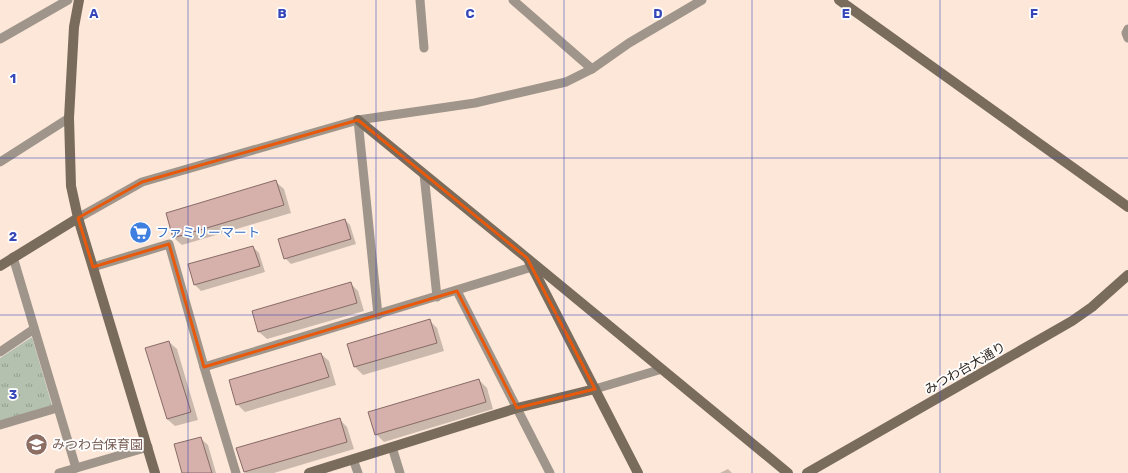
<svg xmlns="http://www.w3.org/2000/svg" width="1128" height="473" font-family="Rubik,'Noto Sans JP',sans-serif">
  <defs>
    <pattern id="park-tufts" width="24" height="20" patternUnits="userSpaceOnUse"><rect width="24" height="20" fill="#b5c1af"/><path d="M3 7l-1-3M5 7V3M7 7l1-3M15 17l-1-3M17 17v-4M19 17l1-3" fill="none" stroke="#949d8e"/></pattern>
  </defs>
  <rect width="100%" height="100%" fill="#fde7d9"/>
  <polygon fill="url(#park-tufts)" points="32,337 52,405 0,421 0,358"/>
  <g fill="#0003">
    <polygon points="276,182 284,189 291,213 182,245 174,238"/>
    <polygon points="345,220 350,225 356,244 291,264 285,258"/>
    <polygon points="253,247 259,253 265,272 201,291 195,285 190,265"/>
    <polygon points="350,283 358,291 364,311 267,339 259,332"/>
    <polygon points="430,321 437,328 444,351 363,375 355,367 349,345"/>
    <polygon points="169,342 177,349 198,420 175,426 167,419"/>
    <polygon points="321,354 329,361 336,385 245,412 237,404"/>
    <polygon points="479,380 487,388 493,409 384,442 376,434"/>
    <polygon points="339,419 347,427 354,449 274,473 246,473 244,472"/>
    <polygon points="200,438 208,445 216,473 184,473"/>
    <polygon points="728,469 732,473 720,473"/>
  </g>
  <g fill="#d6b0ab" stroke="#886b68">
    <polygon points="276,180 284,205 173,238 166,213"/>
    <polygon points="345,219 351,239 284,259 278,239"/>
    <polygon points="253,246 260,266 194,285 188,264"/>
    <polygon points="351,282 357,303 258,332 252,311"/>
    <polygon points="430,319 437,343 354,367 347,344"/>
    <polygon points="169,341 191,412 167,419 145,348"/>
    <polygon points="321,353 329,377 236,405 229,380"/>
    <polygon points="479,379 486,402 375,435 368,412"/>
    <polygon points="340,418 347,442 244,472 236,448"/>
    <polygon points="201,437 212,473 182,473 174,444"/>
  </g>
  <g fill="none" stroke-linecap="round" stroke-linejoin="round">
    <g stroke="#9f958a" stroke-width="9">
      <polyline points="420,0 424,48"/>
      <polyline points="513,0 592,69"/>
      <polyline points="1128,29 1126,33 1128,38"/>
      <polyline points="0,39 68,0"/>
      <polyline points="358,120 378,315"/>
      <polyline points="0,162 69,118"/>
      <polyline points="424,174 437,297"/>
      <polyline points="78,218 142,182 358,120 475,103 566,82 592,69 629,43 702,0"/>
      <polyline points="13,257 76,468"/>
      <polyline points="93,267 169,244 204,367 236,473"/>
      <polyline points="457,291 550,473"/>
      <polyline points="0,352 34,329"/>
      <polyline points="204,367 532,267"/>
      <polyline points="595,389 662,369"/>
      <polyline points="0,425 57,408"/>
      <polyline points="392,447 400,473"/>
      <polyline points="353,459 358,473"/>
      <polyline points="59,473 148,447"/>
    </g>
    <g stroke="#7a6c5c" stroke-width="10">
      <polyline points="79,0 74,27 69,118 71,186 78,218 155,473"/>
      <polyline points="839,0 1128,207"/>
      <polyline points="358,120 527,258 788,473"/>
      <polyline points="529,261 638,473"/>
      <polyline points="0,266 78,218"/>
      <polyline points="309,473 517,408 595,389"/>
      <polyline points="807,473 1072,321 1092,307 1128,275"/>
    </g>
  </g>
  <path fill="none" stroke="#e8590c" stroke-width="3" stroke-linejoin="round" d="M358,120L527,258L595,389L517,408L457,291L204,367L169,244L93,267L78,218L142,182Z"/>
  <path fill="none" stroke="#3647ba" stroke-width="1" stroke-opacity="0.55" d="M188,0V473M376,0V473M564,0V473M752,0V473M940,0V473M0,158H1128M0,315H1128"/>
  <defs>
    <symbol id="supermarket-disc" viewBox="-11 -11 22 22"><circle r="9.5" fill="#3f7fe0" stroke="#fff"/><path d="M-6-5.5h2.5l.6 2H6L4.5 2H-2.5L-4.4-4H-6ZM-1.5 3.2a1.3 1.3 0 1 0 .1 0ZM3 3.2a1.3 1.3 0 1 0 .1 0Z" fill="#fff"/></symbol>
    <symbol id="school-disc" viewBox="-11 -11 22 22"><circle r="9.5" fill="#8d6e63" stroke="#fff"/><path d="M0-5L7-2L0 1L-7-2ZM-4 1L0 2.5L4 1V4Q0 6-4 4Z" fill="#fff"/></symbol>
  </defs>
  <g fill-rule="evenodd">
    <use href="#supermarket-disc" x="128" y="220" width="25" height="25"/>
    <use href="#school-disc" x="24" y="432" width="25" height="25"/>
  </g>
  <g text-anchor="middle" dominant-baseline="central" stroke-width="3.5" stroke-linejoin="round" paint-order="stroke">
    <g font-size="13" fill="#366cbe" stroke="#fff" text-anchor="start">
      <text x="156" y="232">ファミリーマート</text>
    </g>
    <g font-size="13" fill="#30261f" stroke="#fff">
      <text transform="translate(965 368) rotate(-30)">みつわ台大通り</text>
    </g>
    <g font-size="13" fill="#785e54" stroke="#fff" text-anchor="start">
      <text x="52" y="444">みつわ台保育園</text>
    </g>
  </g>
  <g font-size="13" text-anchor="middle" font-weight="bold" fill="#3647ba" stroke="#fff" stroke-width="3.5" stroke-linejoin="round" paint-order="stroke">
    <text x="94" y="18">A</text>
    <text x="282" y="18">B</text>
    <text x="470" y="18">C</text>
    <text x="658" y="18">D</text>
    <text x="846" y="18">E</text>
    <text x="1034" y="18">F</text>
    <text x="13" y="83">1</text>
    <text x="13" y="241">2</text>
    <text x="13" y="399">3</text>
  </g>
</svg>
